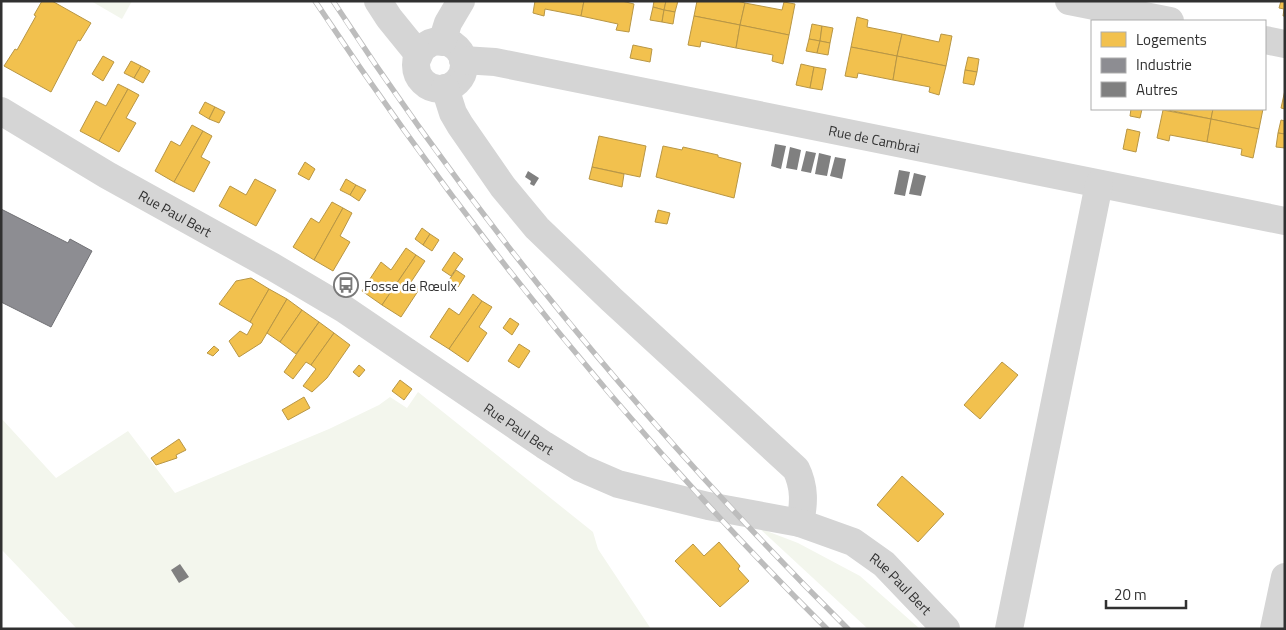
<svg xmlns="http://www.w3.org/2000/svg" width="1286" height="630" font-family="'Titillium Web',sans-serif">
  <rect width="100%" height="100%" fill="#fff"/>
  <g fill="#f3f6ed">
    <polygon points="91,1 132,1 122,19"/>
    <polygon points="418,392 593,532 598,549 651,629 77,629 1,549 1,418 56,478 128,431 175,493 329,429 379,405 390,397 407,408"/>
    <polygon points="759,528 798,543 860,576 920,629 868,629"/>
  </g>
  <g fill="#f2c14e" stroke="#b89645">
    <polygon points="42,1 52,1 91,23 80,41 78,40 51,92 4,66 15,49 17,50 36,16 34,15"/>
    <polygon points="535,1 584,1 581,16 545,9 544,16 533,13"/>
    <polygon points="584,1 622,1 634,4 629,32 616,30 618,24 581,16"/>
    <polygon points="654,1 666,1 664,10 653,7"/>
    <polygon points="666,1 678,1 675,12 664,10"/>
    <polygon points="697,1 737,1 745,3 740,25 694,16"/>
    <polygon points="1281,1 1285,1 1285,16 1283,16 1284,9 1279,8"/>
    <polygon points="784,2 795,4 789,35 740,25 745,3 782,10"/>
    <polygon points="653,7 664,10 662,22 650,20"/>
    <polygon points="664,10 675,12 673,24 662,22"/>
    <polygon points="694,16 740,25 736,48 701,41 700,47 688,45"/>
    <polygon points="857,17 868,20 867,27 902,34 897,56 851,47"/>
    <polygon points="812,24 822,26 820,41 809,39"/>
    <polygon points="740,25 789,35 783,64 772,61 773,55 736,48"/>
    <polygon points="822,26 833,28 830,43 820,41"/>
    <polygon points="902,34 939,42 941,34 952,36 946,66 897,56"/>
    <polygon points="809,39 820,41 817,53 806,51"/>
    <polygon points="820,41 830,43 828,55 817,53"/>
    <polygon points="633,45 652,49 650,62 630,58"/>
    <polygon points="851,47 897,56 893,80 858,73 857,78 845,76"/>
    <polygon points="103,56 114,62 103,81 92,74"/>
    <polygon points="897,56 946,66 939,95 929,92 930,87 893,80"/>
    <polygon points="968,57 979,59 977,72 965,70"/>
    <polygon points="131,61 141,66 134,78 124,73"/>
    <polygon points="801,64 814,67 810,88 796,85"/>
    <polygon points="141,66 150,71 143,83 134,78"/>
    <polygon points="814,67 826,69 822,90 810,88"/>
    <polygon points="965,70 977,72 974,85 963,83"/>
    <polygon points="118,84 128,89 99,141 80,131 96,101 106,106"/>
    <polygon points="128,89 139,95 126,118 136,123 119,152 99,141"/>
    <polygon points="1285,90 1285,109 1281,108"/>
    <polygon points="205,102 215,107 209,119 199,113"/>
    <polygon points="215,107 225,112 219,123 209,119"/>
    <polygon points="1131,109 1142,109 1140,118 1130,116"/>
    <polygon points="1163,109 1213,109 1211,119"/>
    <polygon points="1213,109 1263,109 1259,129 1211,119"/>
    <polygon points="1163,110 1211,119 1207,142 1170,135 1169,141 1157,138"/>
    <polygon points="1211,119 1259,129 1253,158 1241,155 1242,149 1207,142"/>
    <polygon points="1281,120 1285,121 1285,134 1278,133"/>
    <polygon points="192,125 203,131 174,182 155,171 171,141 180,146"/>
    <polygon points="1127,129 1140,132 1136,152 1123,149"/>
    <polygon points="203,131 212,136 201,157 210,162 194,192 174,182"/>
    <polygon points="1278,133 1285,134 1285,148 1276,147"/>
    <polygon points="599,136 646,146 640,177 592,167"/>
    <polygon points="663,146 682,150 683,147 718,155 718,157 741,163 734,198 656,177"/>
    <polygon points="305,162 315,169 309,180 298,174"/>
    <polygon points="592,167 624,174 622,187 589,179"/>
    <polygon points="255,179 276,190 256,226 219,206 230,186 246,195"/>
    <polygon points="346,179 356,185 350,195 340,190"/>
    <polygon points="356,185 366,190 359,201 350,195"/>
    <polygon points="332,202 343,208 314,260 293,247 311,218 319,223"/>
    <polygon points="343,208 352,213 340,236 350,242 333,271 314,260"/>
    <polygon points="658,210 670,213 667,224 655,222"/>
    <polygon points="422,228 430,234 423,245 415,239"/>
    <polygon points="430,234 439,240 432,251 423,245"/>
    <polygon points="406,248 416,255 382,305 362,291 381,262 391,270"/>
    <polygon points="454,252 463,259 451,276 442,270"/>
    <polygon points="416,255 425,261 411,282 420,288 401,317 382,305"/>
    <polygon points="456,270 465,276 458,287 449,280"/>
    <polygon points="251,278 269,289 250,322 219,304 236,281"/>
    <polygon points="269,289 287,299 261,343 239,357 229,341 240,331 247,335 253,324 250,322"/>
    <polygon points="473,294 482,301 449,349 430,337 449,308 459,315"/>
    <polygon points="287,299 302,310 280,342 267,333"/>
    <polygon points="482,301 492,307 479,327 487,333 468,362 449,349"/>
    <polygon points="302,310 319,322 296,354 280,342"/>
    <polygon points="510,318 519,324 512,335 503,328"/>
    <polygon points="319,322 334,333 311,365 306,362 293,379 284,372"/>
    <polygon points="334,333 350,345 327,378 312,392 303,386 316,369 311,365"/>
    <polygon points="519,344 530,351 519,368 508,361"/>
    <polygon points="214,346 219,350 213,356 207,353"/>
    <polygon points="1002,362 1018,375 980,419 964,405"/>
    <polygon points="359,365 365,370 359,377 353,372"/>
    <polygon points="400,380 412,389 404,400 392,391"/>
    <polygon points="304,397 310,408 288,420 282,410"/>
    <polygon points="179,439 186,450 176,455 177,458 156,465 151,458"/>
    <polygon points="902,476 944,514 918,542 877,505"/>
    <polygon points="719,542 740,566 738,569 749,581 720,607 675,561 693,544 704,556"/>
  </g>
  <polygon fill="#8d8d92" stroke="#717175" points="1,209 68,243 70,239 92,251 51,327 1,302"/>
  <g fill="#808080">
    <polygon points="775,144 786,146 781,169 771,166"/>
    <polygon points="790,147 801,150 797,170 786,168"/>
    <polygon points="806,151 816,153 811,173 801,171"/>
    <polygon points="819,153 831,156 827,176 815,174"/>
    <polygon points="835,157 846,159 842,179 830,176"/>
    <polygon points="899,170 910,172 905,196 894,194"/>
    <polygon points="528,171 539,178 534,186 530,184 531,181 525,177"/>
    <polygon points="914,173 926,176 921,196 909,194"/>
    <polygon points="180,564 189,577 179,583 171,570"/>
  </g>
  <g fill="none" stroke-linecap="round" stroke-linejoin="round">
    <g stroke="#d5d5d5" stroke-width="28">
      <polyline points="378,1 389,18 419,55"/>
      <polyline points="1069,1 1170,21"/>
      <polyline points="1265,40 1285,44"/>
      <circle cx="440" cy="65" r="24"/>
      <polyline points="442,42 448,23 461,1"/>
      <path id="s1" d="M463,60L495,62L1285,221"/>
      <path d="M445,88L453,113L460,125L503,187L537,228L612,300L796,469C805,487 804,504 800,523"/>
      <polyline points="1009,629 1099,184"/>
      <polyline points="1274,629 1285,577"/>
    </g>
    <path stroke="#d5d5d5" stroke-width="28" id="s2" d="M1,111L107,175L273,267L344,309L544,445L581,468L618,484L708,506L800,523L853,542L884,564L946,629"/>
    <defs>
      <g id="rail">
        <path d="M315,1C465,227 635,438 827,629"/>
        <path d="M333,1C481,228 656,438 848,629"/>
      </g>
    </defs>
    <use href="#rail" stroke="#bdbdbd" stroke-width="5.5"/>
    <use href="#rail" stroke="#fff" stroke-width="4" stroke-dasharray="11" stroke-linecap="butt"/>
  </g>
  <defs>
    <symbol id="bus-ring" viewBox="-11 -11 22 22"><circle r="9.5" fill="#fff" stroke="#797979" stroke-width="1.5"/><path d="M-5-6H5V4H4V6H2V4H-2V6H-4V4H-5ZM-3.5-4V0h7V-4ZM-3.5 1.2v1.5H-2V1.2ZM2 1.2v1.5H3.5V1.2Z" fill="#797979"/></symbol>
  </defs>
  <g fill-rule="evenodd">
    <use href="#bus-ring" x="332" y="271" width="28" height="28"/>
  </g>
  <g text-anchor="middle" dominant-baseline="central" stroke-width="5" stroke-linejoin="round" paint-order="stroke">
    <g font-size="14" fill="#313131" stroke="#fff">
      <text stroke="none"><textPath href="#s1" startOffset="419">Rue de Cambrai</textPath></text>
      <text stroke="none"><textPath href="#s2" startOffset="202">Rue Paul Bert</textPath></text>
      <text stroke="none"><textPath href="#s2" startOffset="608">Rue Paul Bert</textPath></text>
      <text stroke="none"><textPath href="#s2" startOffset="1028">Rue Paul Bert</textPath></text>
    </g>
    <g font-size="14" fill="#313131" stroke="#fff" text-anchor="start">
      <text x="364" y="285">Fosse de Rœulx</text>
    </g>
  </g>
  <rect width="1286" height="630" fill="none" stroke="#313131" stroke-width="5"/>
  <rect x="1091" y="20" width="175" height="90" fill="#ffffff" stroke="#adadad"/>
  <rect x="1101" y="32" width="25" height="15" fill="#f2c14e" stroke="#adadad"/>
  <text x="1136" y="45" font-size="15" fill="#313131">Logements</text>
  <rect x="1101" y="58" width="25" height="15" fill="#8d8d92" stroke="#adadad"/>
  <text x="1136" y="70" font-size="15" fill="#313131">Industrie</text>
  <rect x="1101" y="82" width="25" height="15" fill="#808080" stroke="#adadad"/>
  <text x="1136" y="95" font-size="15" fill="#313131">Autres</text>
  <path d="M1106 600v8h80v-8" fill="none" stroke="#313131" stroke-width="2.5"/>
  <text x="1114" y="600" font-size="15" fill="#313131" stroke="#ffffff" stroke-width="4" paint-order="stroke">20 m</text>
</svg>
